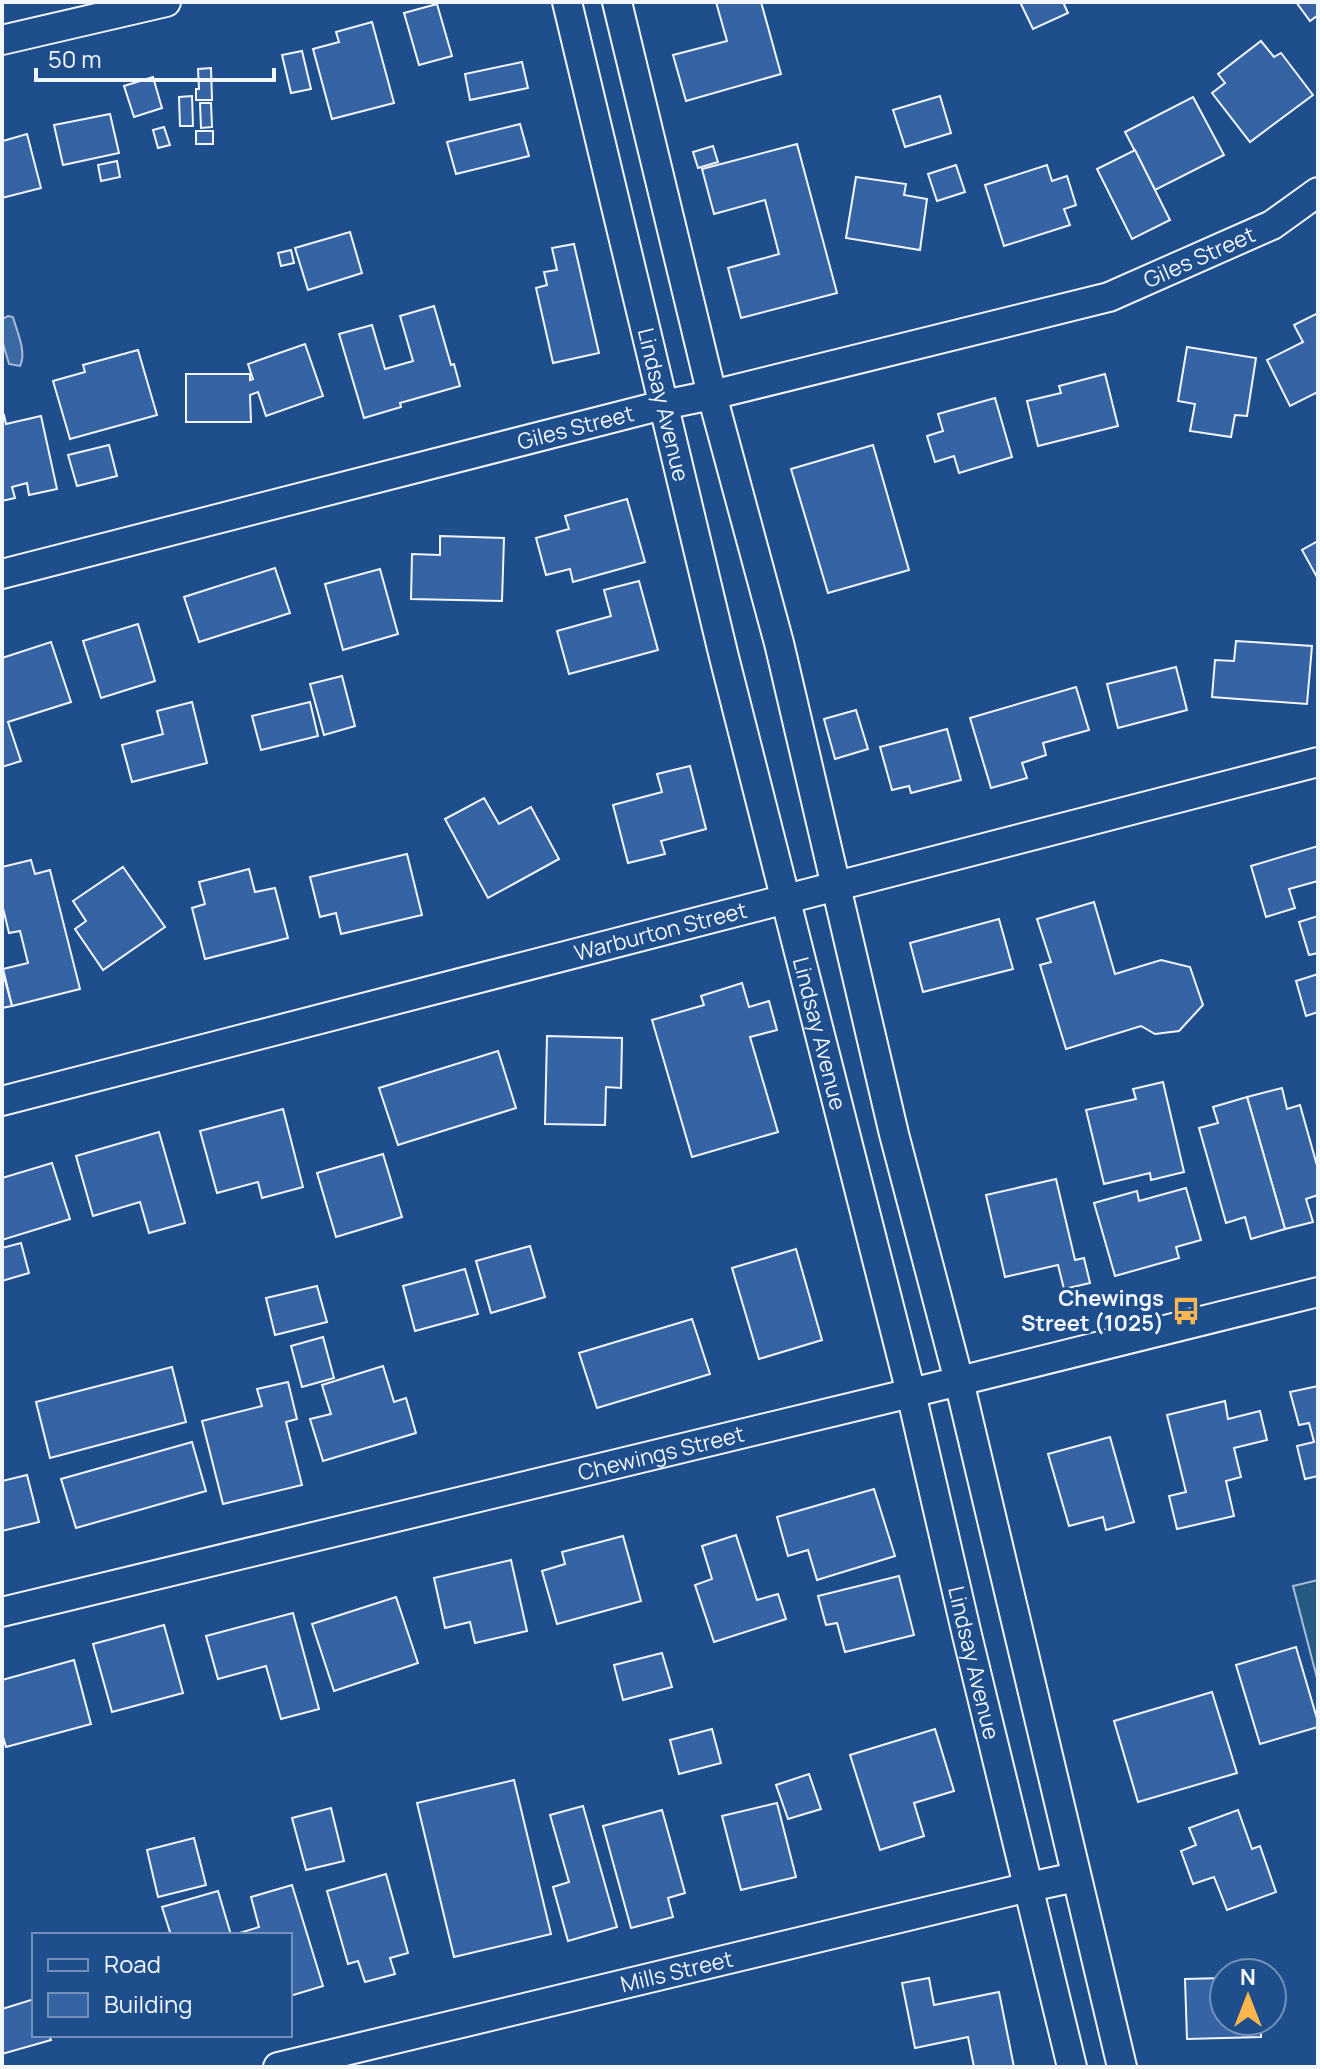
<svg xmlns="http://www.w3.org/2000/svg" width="1320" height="2069" font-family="Manrope,sans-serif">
  <rect width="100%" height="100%" fill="#1f4e8c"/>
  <polygon fill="#245a82" stroke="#a8bbd7" stroke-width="2" points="1318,1580 1318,1682 1293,1586"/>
  <path fill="#3b69a3" stroke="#a8bbd7" stroke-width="2" d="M8,316L13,317C17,332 27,352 20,366L9,364L2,340V319Z"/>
  <g fill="#3563a3" stroke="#f2f6ff" stroke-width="2">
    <polygon points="716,2 761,2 781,74 686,101 673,55 727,41"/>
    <polygon points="1020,2 1063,2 1068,13 1033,29"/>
    <polygon points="1296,2 1318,2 1318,15 1310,21"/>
    <polygon points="437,4 452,56 419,65 404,13"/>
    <polygon points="372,22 394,103 332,119 313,49 339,42 336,32"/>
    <polygon points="1261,41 1274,57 1281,53 1313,95 1250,142 1212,93 1225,83 1218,74"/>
    <polygon points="302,51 311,89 291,93 282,55"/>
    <polygon points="522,62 528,88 470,100 465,74"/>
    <polygon points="211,68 212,100 196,100 196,89 199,89 198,69"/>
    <polygon points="153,77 162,108 134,117 124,86"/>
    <polygon points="192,96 193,126 180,126 179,97"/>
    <polygon points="940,96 951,133 905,147 893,110"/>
    <polygon points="1193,97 1224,155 1155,190 1125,132"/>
    <polygon points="200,103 211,103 212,127 201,128"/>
    <polygon points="110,114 119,153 63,165 54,125"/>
    <polygon points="520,124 529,156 456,174 447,142"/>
    <polygon points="164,127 170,145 158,148 153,130"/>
    <rect x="196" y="131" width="17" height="13"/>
    <polygon points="27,134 41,188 2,198 2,137 3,141"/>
    <polygon points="797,144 837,293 741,318 728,268 779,254 765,200 714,214 702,169"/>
    <polygon points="713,146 718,162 698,168 693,152"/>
    <polygon points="1135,150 1170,220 1132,239 1097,169"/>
    <polygon points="117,161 120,177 101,181 98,165"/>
    <polygon points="956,165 965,192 937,201 928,174"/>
    <polygon points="1047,165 1052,181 1067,176 1076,205 1064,209 1070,225 1004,246 985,185"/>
    <polygon points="856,177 906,184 904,195 927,199 920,250 846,238"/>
    <polygon points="350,232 362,273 308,290 295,248"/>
    <polygon points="574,244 599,353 553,363 536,288 547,285 544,272 557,270 552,248"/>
    <polygon points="291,250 294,263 281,266 278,253"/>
    <polygon points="434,306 451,365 454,364 460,386 400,403 401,407 364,418 339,334 372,325 385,369 413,361 400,316"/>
    <polygon points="1318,313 1318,392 1290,406 1267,360 1303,342 1294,325"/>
    <polygon points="305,344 323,396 266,416 258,392 250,395 251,422 186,422 186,374 250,374 250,380 253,379 248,364"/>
    <polygon points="1187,347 1256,358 1247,416 1235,415 1231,437 1190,431 1195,404 1178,401"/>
    <polygon points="138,350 157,415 70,439 53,381 85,372 83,365"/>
    <polygon points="1105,374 1118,426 1038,446 1027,401 1061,393 1059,386"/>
    <polygon points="995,398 1012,457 959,473 954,456 935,462 927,436 943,431 938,414"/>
    <polygon points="4,415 6,424 41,416 57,489 29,495 27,483 12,487 15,498 2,501 2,416"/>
    <polygon points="109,445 117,476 77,486 68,455"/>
    <polygon points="873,445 909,570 828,593 791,469"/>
    <polygon points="627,499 645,562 573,582 570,569 546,575 536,538 569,529 565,516"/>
    <polygon points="440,536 504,538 502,601 411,599 412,554 440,555"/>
    <polygon points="1318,541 1318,579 1302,550"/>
    <polygon points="275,568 290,613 199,642 184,597"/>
    <polygon points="380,569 398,634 343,650 325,584"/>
    <polygon points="639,581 658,650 569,674 557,631 611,616 604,590"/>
    <polygon points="138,624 155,681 101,698 83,641"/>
    <polygon points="1236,641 1312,646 1307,704 1212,697 1215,660 1234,661"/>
    <polygon points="51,642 71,702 8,722 21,761 2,767 2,658"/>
    <polygon points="1176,667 1187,710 1118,728 1107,684"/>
    <polygon points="342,676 355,726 324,735 310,684"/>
    <polygon points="1076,687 1089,730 1043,743 1046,755 1022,763 1027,778 991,788 970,718"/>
    <polygon points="192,702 207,763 132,782 122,745 163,734 157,711"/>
    <polygon points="310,702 318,736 261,750 252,716"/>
    <polygon points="856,710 868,749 835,759 824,719"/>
    <polygon points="947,729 961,780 911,793 909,786 892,790 880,747"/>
    <polygon points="690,766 706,829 661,841 665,854 628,863 613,805 662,792 657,774"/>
    <polygon points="484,798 499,824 531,807 559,859 488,898 445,819"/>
    <polygon points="1318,846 1318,881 1289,889 1295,908 1266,917 1251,866"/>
    <polygon points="407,854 422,915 341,934 336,913 320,917 310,877"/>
    <polygon points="31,860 35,874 50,870 80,989 12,1006 3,969 28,963 20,931 9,933 2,904 2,867"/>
    <polygon points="123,867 165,927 103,970 75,929 86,921 73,901"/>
    <polygon points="249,869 255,892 275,888 288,938 205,959 192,908 205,904 199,882"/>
    <polygon points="1094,902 1115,974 1161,960 1190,967 1203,1005 1179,1031 1155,1034 1141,1026 1066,1049 1040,965 1051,962 1037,919"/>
    <polygon points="1318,916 1318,953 1309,955 1299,922"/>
    <polygon points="999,919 1013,969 923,992 910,943"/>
    <polygon points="2,969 12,1006 2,1008"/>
    <polygon points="1318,974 1318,1012 1306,1016 1296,981"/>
    <polygon points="742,983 749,1007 769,1001 777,1030 750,1037 778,1132 692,1157 652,1020 704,1005 701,996"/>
    <polygon points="547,1036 622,1038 621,1088 606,1087 605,1125 545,1124"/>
    <polygon points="498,1051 516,1108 398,1145 379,1088"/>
    <polygon points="1163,1082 1184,1172 1151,1180 1150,1173 1104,1184 1086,1110 1136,1099 1133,1089"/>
    <polygon points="1282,1088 1287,1109 1300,1105 1318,1169 1318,1195 1306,1199 1313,1222 1285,1229 1247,1097"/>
    <polygon points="1247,1097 1285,1229 1251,1239 1245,1217 1226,1223 1199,1128 1218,1123 1213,1107"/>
    <polygon points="283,1109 303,1187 262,1198 258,1182 217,1193 200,1131"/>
    <polygon points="159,1132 185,1223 149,1233 140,1202 93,1216 76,1156"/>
    <polygon points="383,1154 402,1217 336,1237 317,1173"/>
    <polygon points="52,1163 70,1219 2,1240 2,1178"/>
    <polygon points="1056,1179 1075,1260 1084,1258 1090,1283 1064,1289 1058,1265 1005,1277 986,1195"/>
    <polygon points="1186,1188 1201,1240 1176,1247 1179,1258 1115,1276 1094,1203 1137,1191 1139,1201"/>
    <polygon points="21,1243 29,1273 2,1281 2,1248"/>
    <polygon points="530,1246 545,1297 491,1313 476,1261"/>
    <polygon points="796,1249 822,1340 759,1359 732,1268"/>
    <polygon points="465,1269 478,1314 415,1331 403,1286"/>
    <polygon points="317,1286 327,1322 275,1335 266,1298"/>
    <polygon points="692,1319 710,1374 597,1408 579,1353"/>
    <polygon points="323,1337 334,1378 302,1387 291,1346"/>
    <polygon points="383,1366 394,1402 406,1398 416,1433 323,1461 310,1419 331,1414 322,1385"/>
    <polygon points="172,1367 186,1422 50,1458 36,1402"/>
    <polygon points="288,1382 297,1419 286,1422 302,1485 223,1504 202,1421 262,1406 257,1389"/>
    <polygon points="1318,1386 1318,1476 1305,1479 1297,1446 1314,1442 1309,1423 1299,1425 1290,1392"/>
    <polygon points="1225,1401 1228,1419 1260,1411 1267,1440 1234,1448 1241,1477 1226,1481 1234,1516 1177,1529 1169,1496 1186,1492 1167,1415"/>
    <polygon points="1110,1437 1134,1522 1106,1530 1103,1517 1069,1526 1048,1454"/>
    <polygon points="192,1442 206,1491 76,1528 61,1479"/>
    <polygon points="27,1475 39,1522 2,1531 2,1481"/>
    <polygon points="874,1489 895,1556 817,1580 808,1550 788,1556 777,1517"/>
    <polygon points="736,1535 757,1600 778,1594 786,1619 714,1642 695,1585 712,1579 702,1546"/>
    <polygon points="623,1536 641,1601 557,1624 542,1571 565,1564 562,1552"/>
    <polygon points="511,1560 527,1631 475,1643 470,1622 445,1628 434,1578"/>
    <polygon points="899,1576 914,1635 845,1652 837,1623 826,1625 818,1596"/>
    <polygon points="396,1597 418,1663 334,1691 312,1624"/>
    <polygon points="293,1613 319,1709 281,1719 266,1666 218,1679 206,1636"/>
    <polygon points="164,1625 183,1693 112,1712 93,1644"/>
    <polygon points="1296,1647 1318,1722 1318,1727 1260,1744 1236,1665"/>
    <polygon points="662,1653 672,1687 623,1700 614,1665"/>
    <polygon points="74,1660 91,1724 6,1747 2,1733 2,1680"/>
    <polygon points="1212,1692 1237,1773 1138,1802 1114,1721"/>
    <polygon points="712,1729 721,1763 679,1774 670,1740"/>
    <polygon points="935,1729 954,1791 914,1803 924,1836 880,1850 850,1755"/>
    <polygon points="809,1774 821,1809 788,1819 776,1785"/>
    <polygon points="514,1780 551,1934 454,1957 417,1803"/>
    <polygon points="777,1803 796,1877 741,1890 722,1816"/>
    <polygon points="583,1806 617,1927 568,1941 553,1887 569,1882 550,1815"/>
    <polygon points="331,1808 344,1861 306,1870 292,1818"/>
    <polygon points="662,1810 685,1893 668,1898 673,1917 631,1928 603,1826"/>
    <polygon points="1238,1810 1252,1849 1260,1846 1276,1892 1227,1910 1214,1877 1193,1884 1181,1851 1196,1845 1189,1828"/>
    <polygon points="194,1838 206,1885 158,1897 147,1850"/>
    <polygon points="386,1874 408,1953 390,1958 395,1974 365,1982 358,1961 348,1964 327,1891"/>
    <polygon points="292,1885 323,1986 290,1996 290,1935 233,1935 259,1927 251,1897"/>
    <polygon points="218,1891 231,1935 171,1935 162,1907"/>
    <polygon points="929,1978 934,2005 999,1992 1014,2067 974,2067 968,2037 915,2048 902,1983"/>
    <polygon points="1224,1978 1224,2021 1261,2021 1261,2037 1187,2039 1185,1979"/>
    <polygon points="34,1999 34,2035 49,2035 51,2040 2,2054 2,2009"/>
  </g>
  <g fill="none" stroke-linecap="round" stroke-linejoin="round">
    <defs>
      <g id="street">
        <path id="s1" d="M567,2L724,657L911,1393L967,1635L1072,2067"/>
        <polyline points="617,2 712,395 779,643 894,1134 959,1381 1122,2067"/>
        <polyline points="2,40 166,2"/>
        <path id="s2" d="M2,574L663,405L712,395L1109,297L1272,225L1318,192"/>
        <path id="s3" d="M2,1101L1318,762"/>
        <path id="s4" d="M2,1612L911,1393L1318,1292"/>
        <path id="s5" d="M278,2067L1029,1887L1076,1877"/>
      </g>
    </defs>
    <use href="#street" stroke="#f2f6ff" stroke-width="32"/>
    <use href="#street" stroke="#1f4e8c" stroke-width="28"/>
  </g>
  <defs>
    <symbol id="bus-bare" viewBox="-9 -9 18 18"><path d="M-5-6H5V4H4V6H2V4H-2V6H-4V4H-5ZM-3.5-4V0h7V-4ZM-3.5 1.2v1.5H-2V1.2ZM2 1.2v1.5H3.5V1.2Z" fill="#ffb74d" stroke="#1f4e8c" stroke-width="2.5" paint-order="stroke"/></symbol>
  </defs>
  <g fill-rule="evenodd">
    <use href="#bus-bare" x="1166" y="1291" width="40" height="40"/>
  </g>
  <g text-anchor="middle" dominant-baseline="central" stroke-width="6" stroke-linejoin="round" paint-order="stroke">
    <g font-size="22" fill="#f2f6ff" stroke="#1f4e8c">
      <text stroke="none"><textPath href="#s2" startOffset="1240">Giles Street</textPath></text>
      <text stroke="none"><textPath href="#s1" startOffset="414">Lindsay Avenue</textPath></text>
      <text stroke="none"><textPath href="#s2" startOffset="592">Giles Street</textPath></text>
      <text stroke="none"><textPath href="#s3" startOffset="680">Warburton Street</textPath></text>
      <text stroke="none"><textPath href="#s1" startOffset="1062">Lindsay Avenue</textPath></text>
      <text stroke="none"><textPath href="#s4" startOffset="678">Chewings Street</textPath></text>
      <text stroke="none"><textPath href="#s1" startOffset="1710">Lindsay Avenue</textPath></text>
      <text stroke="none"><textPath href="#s5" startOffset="410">Mills Street</textPath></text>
    </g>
    <g font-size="22" font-weight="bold" fill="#f2f6ff" stroke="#1f4e8c" text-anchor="end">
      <text x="1164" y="1298">Chewings<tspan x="1164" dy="25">Street (1025)</tspan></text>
    </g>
  </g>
  <rect width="1320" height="2069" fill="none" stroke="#f2f6ff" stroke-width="8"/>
  <rect x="32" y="1933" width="260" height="104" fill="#1f4e8c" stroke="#7391ba" stroke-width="2"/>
  <rect x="48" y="1959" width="40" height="12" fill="#1f4e8c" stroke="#7391ba" stroke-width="2"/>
  <text x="104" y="1973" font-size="24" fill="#f2f6ff">Road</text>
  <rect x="48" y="1993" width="40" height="24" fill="#3563a3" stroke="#7391ba" stroke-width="2"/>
  <text x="104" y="2013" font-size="24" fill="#f2f6ff">Building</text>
  <g transform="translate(1248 1997)"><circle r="38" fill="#1f4e8c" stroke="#7391ba" stroke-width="2"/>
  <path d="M0-6L14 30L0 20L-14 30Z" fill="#ffb74d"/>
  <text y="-12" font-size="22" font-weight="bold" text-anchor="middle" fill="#f2f6ff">N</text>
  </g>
  <path d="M36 68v12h238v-12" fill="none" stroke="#f2f6ff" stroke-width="4"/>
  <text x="48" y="68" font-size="24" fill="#f2f6ff" stroke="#1f4e8c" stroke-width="6" paint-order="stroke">50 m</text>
</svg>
